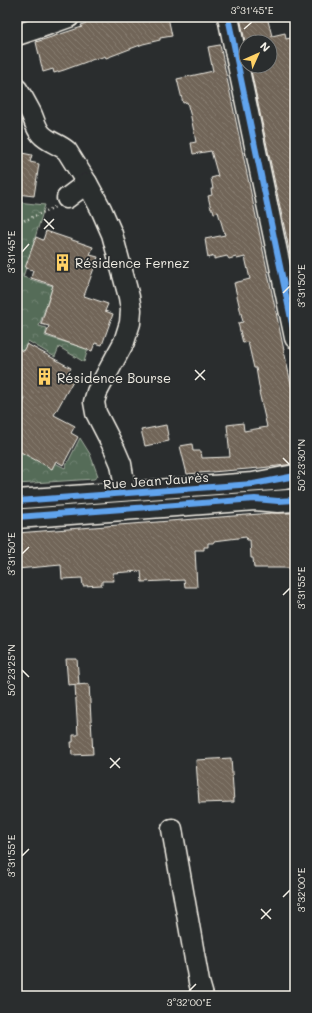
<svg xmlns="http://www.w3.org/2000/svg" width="312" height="1013" font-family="Mali,sans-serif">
  <defs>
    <pattern id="park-crowns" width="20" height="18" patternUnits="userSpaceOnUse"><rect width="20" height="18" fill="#556c58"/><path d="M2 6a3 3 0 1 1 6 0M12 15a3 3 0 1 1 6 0" fill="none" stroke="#6e8170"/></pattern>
    <pattern id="building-back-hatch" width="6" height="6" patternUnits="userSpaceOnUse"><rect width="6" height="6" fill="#716558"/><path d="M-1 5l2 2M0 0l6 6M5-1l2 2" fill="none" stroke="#867c70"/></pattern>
  </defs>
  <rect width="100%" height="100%" fill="#2a2d2e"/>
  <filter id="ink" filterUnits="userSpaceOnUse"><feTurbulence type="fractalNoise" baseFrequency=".025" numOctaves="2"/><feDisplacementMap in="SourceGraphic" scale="8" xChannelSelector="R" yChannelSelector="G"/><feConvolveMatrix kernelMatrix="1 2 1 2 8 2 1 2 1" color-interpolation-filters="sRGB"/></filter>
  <g filter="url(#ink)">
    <g fill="url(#park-crowns)" stroke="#a4aea0">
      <polygon points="17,202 45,205 23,277 53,286 39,326 47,328 45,336 88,349 84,362 59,347 55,357 28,341 23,351 17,348"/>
      <polygon points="80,438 90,454 98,476 94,479 17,484 17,450 55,463 65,468"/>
    </g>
    <g fill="url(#building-back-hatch)" stroke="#f4f1e8">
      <polygon points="101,17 168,17 172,36 160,38 160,40 143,44 106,58 105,56 97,59 97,58 64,70 54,73 53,69 43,72 36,42 82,27 81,25"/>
      <polygon points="240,17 267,17 272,36 285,33 286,39 291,38 295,58 295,254 290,254 250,66 270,66 270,42 245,42"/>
      <polygon points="220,45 295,403 295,464 260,468 187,474 180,446 192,444 193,451 201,451 202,458 230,457 227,425 243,423 244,431 267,427 259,392 260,392 256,368 254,368 248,342 243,343 238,323 243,322 234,283 250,279 245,257 237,259 236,257 229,259 227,256 214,259 214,256 208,258 205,239 225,235 218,212 214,213 213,209 211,209 208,196 212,195 211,189 213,189 211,178 218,176 211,151 193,154 191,143 196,142 191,117 187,102 183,103 177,79 213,71 208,47"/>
      <polygon points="17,152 32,155 30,162 39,164 34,196 17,194"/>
      <polygon points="46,231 93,247 90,255 98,257 84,296 108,304 105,311 113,314 102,345 95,343 92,351 46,335 49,326 41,324 53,285 31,278 33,270 25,268 36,237 43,240"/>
      <polygon points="27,344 71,368 67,375 74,379 54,415 75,426 71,433 78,437 63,465 56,461 52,469 17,450 17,415 25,399 17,394 17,348 23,351"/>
      <polygon points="166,425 169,441 145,446 141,430"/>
      <polygon points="272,513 295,513 295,568 254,568 253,558 251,558 250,540 247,540 246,537 214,541 214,543 208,543 208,547 204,547 204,550 195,550 197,587 185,587 184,580 142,582 141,571 113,573 114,581 102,581 102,585 83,586 82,578 62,579 61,565 17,569 17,533"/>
      <polygon points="66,659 77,659 79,684 68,685"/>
      <polygon points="89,684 93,754 72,755 71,742 73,742 73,735 78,735 75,685"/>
      <polygon points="231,758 234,802 199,803 196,760"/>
    </g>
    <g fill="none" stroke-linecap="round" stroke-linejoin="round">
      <defs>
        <g id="minor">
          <polyline points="228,17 295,338"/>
          <polyline points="17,35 41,27 69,17"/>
          <path d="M17,89C22,96 26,103 30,111C34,118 35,127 41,134C48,142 59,144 67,151L87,183L67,198"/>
          <polyline points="87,183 101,209 112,234 129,297 131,310 130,323 124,342 118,353 97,392 94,402 96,413 115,450 121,464 124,482 125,493"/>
          <polyline points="172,829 199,982 203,996"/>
        </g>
        <g id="major">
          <polyline points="17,501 253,484 295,476"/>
          <polyline points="17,517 255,499 278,501 295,500"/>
        </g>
      </defs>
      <use href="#minor" stroke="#f4f1e8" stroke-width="23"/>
      <use href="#major" stroke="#f4f1e8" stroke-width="25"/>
      <polyline stroke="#f4f1e8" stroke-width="2.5" stroke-dasharray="1 3" stroke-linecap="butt" points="17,224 55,207"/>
      <use href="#minor" stroke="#2a2d2e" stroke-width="20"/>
      <use href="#major" stroke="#2a2d2e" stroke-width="22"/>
      <polyline stroke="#f4f1e8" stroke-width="1" points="17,509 295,489"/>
      <defs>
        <g id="cycleway">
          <polyline points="228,17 295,338"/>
          <polyline points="17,501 253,484 295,476"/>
          <polyline points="17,517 255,499 278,501 295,500"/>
        </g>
      </defs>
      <use href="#cycleway" stroke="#2a2d2e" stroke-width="8"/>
      <use href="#cycleway" stroke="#60a3ed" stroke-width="6"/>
    </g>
  </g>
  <path fill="none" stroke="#f4f1e8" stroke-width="1.5" d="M244,29L252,22M44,219L54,229M44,229L54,219M22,252L29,244M283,293L290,286M195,370L205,380M195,380L205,370M283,458L290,465M22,554L29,547M283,595L290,588M22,670L29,677M110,758L120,768M110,768L120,758M22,856L29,849M283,897L290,890M261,909L271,919M261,919L271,909M189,991L196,984"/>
  <defs>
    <symbol id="building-bare" viewBox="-9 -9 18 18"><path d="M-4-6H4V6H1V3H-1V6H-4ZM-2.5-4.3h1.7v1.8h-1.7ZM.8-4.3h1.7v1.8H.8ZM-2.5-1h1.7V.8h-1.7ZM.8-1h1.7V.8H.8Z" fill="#ffd166" stroke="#2a2d2e" stroke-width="2.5" paint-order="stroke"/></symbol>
  </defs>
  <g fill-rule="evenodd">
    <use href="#building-bare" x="50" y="250" width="25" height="25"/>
    <use href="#building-bare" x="32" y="364" width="25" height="25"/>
  </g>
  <g text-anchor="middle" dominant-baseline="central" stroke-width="3.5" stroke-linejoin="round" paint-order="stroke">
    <g font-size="13" fill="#f4f1e8" stroke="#2a2d2e" text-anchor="start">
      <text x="75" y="262">Résidence Fernez</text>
      <text x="57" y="377">Résidence Bourse</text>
    </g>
    <g font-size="13" fill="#f4f1e8" stroke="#2a2d2e">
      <text transform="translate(156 480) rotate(-4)">Rue Jean Jaurès</text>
    </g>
  </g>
  <rect width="312" height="1013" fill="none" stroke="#2a2d2e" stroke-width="44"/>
  <g transform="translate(258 54) rotate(45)"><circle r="19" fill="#2a2d2e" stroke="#7b7b78"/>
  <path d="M0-3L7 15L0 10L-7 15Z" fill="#ffd166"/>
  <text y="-6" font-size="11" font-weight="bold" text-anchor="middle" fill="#f4f1e8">N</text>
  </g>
  <rect x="22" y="22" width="268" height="969" fill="none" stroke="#f4f1e8" stroke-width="1.5"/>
  <g font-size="10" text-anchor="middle" fill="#f4f1e8">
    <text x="252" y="14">3°31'45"E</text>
    <text transform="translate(11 252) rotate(-90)" y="4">3°31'45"E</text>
    <text transform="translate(301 286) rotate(-90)" y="4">3°31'50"E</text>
    <text transform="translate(301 465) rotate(-90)" y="4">50°23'30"N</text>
    <text transform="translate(11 554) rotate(-90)" y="4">3°31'50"E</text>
    <text transform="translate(301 588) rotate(-90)" y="4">3°31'55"E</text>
    <text transform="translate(11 670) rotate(-90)" y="4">50°23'25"N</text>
    <text transform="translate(11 856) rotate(-90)" y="4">3°31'55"E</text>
    <text transform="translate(301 890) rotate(-90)" y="4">3°32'00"E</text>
    <text x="189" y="1006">3°32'00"E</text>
  </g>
</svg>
